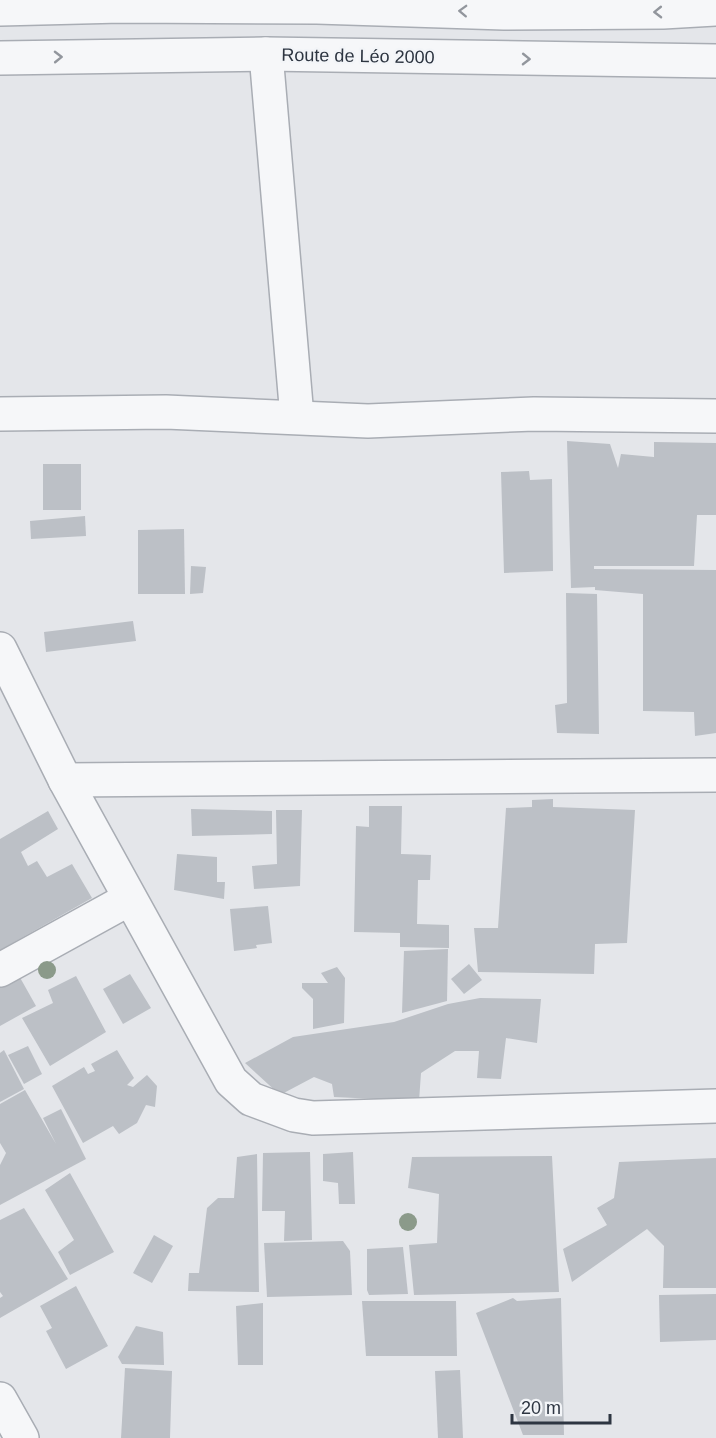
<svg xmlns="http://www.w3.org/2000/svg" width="716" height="1438" font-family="Arial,sans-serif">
  <rect width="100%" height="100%" fill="#e4e6ea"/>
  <g fill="#bcc0c6">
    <polygon points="567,441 610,444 618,468 621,454 654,457 654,442 716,443 716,515 697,515 694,566 594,566 594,569 716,570 716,733 695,736 694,712 643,711 643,594 595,590 595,587 571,588"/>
    <rect x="43" y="464" width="38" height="46"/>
    <polygon points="529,471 530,480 552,479 553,571 504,573 501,472"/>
    <polygon points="85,516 86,536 31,539 30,521"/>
    <polygon points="184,529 185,594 138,594 138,530"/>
    <polygon points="191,566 206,567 203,593 190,594"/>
    <polygon points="566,593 597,594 599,734 557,733 555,705 567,703"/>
    <polygon points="133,621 136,641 46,652 44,632"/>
    <polygon points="553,799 553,807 635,810 627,943 595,944 594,974 478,972 474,928 498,928 506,808 532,807 532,800"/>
    <polygon points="369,806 402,806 401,854 431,855 430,880 418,880 417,924 449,925 449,948 400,947 400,933 354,932 356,826 369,827"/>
    <polygon points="191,809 272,811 272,834 192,836"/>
    <polygon points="276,810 302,810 300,886 254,889 252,866 277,864"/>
    <polygon points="48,811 58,829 21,852 28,866 37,861 47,877 72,864 92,898 0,950 0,839"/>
    <polygon points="177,854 217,857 217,882 225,882 224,899 174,890"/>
    <polygon points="268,906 272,943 256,945 257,948 234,951 230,909"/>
    <polygon points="448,949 447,1001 402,1013 404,951"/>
    <polygon points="469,964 482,980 464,994 451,979"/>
    <polygon points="337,967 345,978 344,1023 313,1029 313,999 302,988 302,983 328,983 321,973"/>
    <polygon points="18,974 36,1006 0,1026 0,985"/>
    <polygon points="130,974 151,1008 123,1024 103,989"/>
    <polygon points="76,976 106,1032 50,1066 22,1018 53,1003 48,990"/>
    <polygon points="480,998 541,999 537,1043 506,1038 501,1079 477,1078 479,1051 455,1051 421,1073 419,1101 334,1097 332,1084 314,1077 280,1095 245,1063 293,1037 394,1022 448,1004"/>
    <polygon points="28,1046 42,1074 24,1084 8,1055"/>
    <polygon points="4,1050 24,1089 0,1102 0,1053"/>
    <polygon points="117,1050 134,1078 127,1085 133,1087 147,1075 157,1086 155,1107 146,1105 137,1123 119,1134 113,1126 83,1143 52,1086 84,1067 88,1074 95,1071 91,1064"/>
    <polygon points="25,1090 56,1144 43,1118 61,1109 86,1159 0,1205 0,1165 6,1153 0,1143 0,1104"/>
    <polygon points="310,1152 312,1240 284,1241 285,1211 262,1211 263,1153"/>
    <polygon points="353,1152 355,1204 339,1204 338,1183 323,1181 323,1154"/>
    <polygon points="257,1154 259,1292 188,1291 189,1273 199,1273 207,1208 218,1198 234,1198 237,1157"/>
    <polygon points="552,1156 559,1292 414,1295 409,1245 437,1243 439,1194 408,1188 412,1157"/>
    <polygon points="716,1158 716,1288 663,1288 664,1246 647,1229 572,1282 563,1249 607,1225 597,1208 614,1198 619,1162"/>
    <polygon points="70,1173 114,1252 70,1275 58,1252 74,1240 45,1190"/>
    <polygon points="24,1208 68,1279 0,1318 0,1298 3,1296 0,1292 0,1220"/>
    <polygon points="154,1235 173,1246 152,1283 133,1273"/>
    <polygon points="343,1241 350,1251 352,1295 267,1297 264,1243"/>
    <polygon points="403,1247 408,1294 369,1295 367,1290 367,1249"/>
    <polygon points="76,1286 108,1346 66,1369 46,1331 52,1328 40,1306"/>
    <polygon points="716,1294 716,1340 660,1342 659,1295"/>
    <polygon points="513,1298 517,1301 561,1298 564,1435 523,1435 476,1313"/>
    <polygon points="362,1301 456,1301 457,1356 366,1356"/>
    <polygon points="263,1303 263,1365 238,1365 236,1306"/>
    <polygon points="136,1326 163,1332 164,1365 122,1364 118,1357"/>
    <polygon points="125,1368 172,1371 170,1438 121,1438"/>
    <polygon points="460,1370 463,1438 438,1438 435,1371"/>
  </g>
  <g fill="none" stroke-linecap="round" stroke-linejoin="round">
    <defs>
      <g id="minor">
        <polyline points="266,54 297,417"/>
        <polyline points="0,414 166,412 368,421 534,414 716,416"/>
        <polyline points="0,649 65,780 231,1081 251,1099 294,1115 313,1118 716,1106"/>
        <polyline points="65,780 716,775"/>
        <polyline points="0,970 129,899"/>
        <polyline points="0,1399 22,1438"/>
      </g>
      <g id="tertiary">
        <polyline points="0,9 121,6 317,7 504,13 663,12 716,9"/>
        <polyline points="0,58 266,54 716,61"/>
      </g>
    </defs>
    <use href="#minor" stroke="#a9adb4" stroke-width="36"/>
    <use href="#tertiary" stroke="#a9adb4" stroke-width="36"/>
    <use href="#minor" stroke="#f6f7f9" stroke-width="33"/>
    <use href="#tertiary" stroke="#f6f7f9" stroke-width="33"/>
  </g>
  <g fill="#8b9a8a">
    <circle cx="47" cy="970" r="9"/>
    <circle cx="408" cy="1222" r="9"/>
  </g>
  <defs><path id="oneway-chevron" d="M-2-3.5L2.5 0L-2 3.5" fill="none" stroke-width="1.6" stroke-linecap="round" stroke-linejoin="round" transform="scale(1.5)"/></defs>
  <g stroke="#92969d">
    <use href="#oneway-chevron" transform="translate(463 11) rotate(-178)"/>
    <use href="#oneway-chevron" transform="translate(658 12) rotate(179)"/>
    <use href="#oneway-chevron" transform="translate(58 57) rotate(-1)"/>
    <use href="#oneway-chevron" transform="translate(526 59) rotate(1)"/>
  </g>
  <g text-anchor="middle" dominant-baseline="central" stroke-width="5" stroke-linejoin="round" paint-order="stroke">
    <g font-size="18" fill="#2d3541" stroke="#f3f5f8">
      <text transform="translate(358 56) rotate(1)">Route de Léo 2000</text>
    </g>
  </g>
  <path d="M512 1414v9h98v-9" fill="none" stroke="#2d3541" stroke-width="3"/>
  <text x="521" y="1414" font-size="18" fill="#2d3541" stroke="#f3f5f8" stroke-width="4.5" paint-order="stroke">20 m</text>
</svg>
